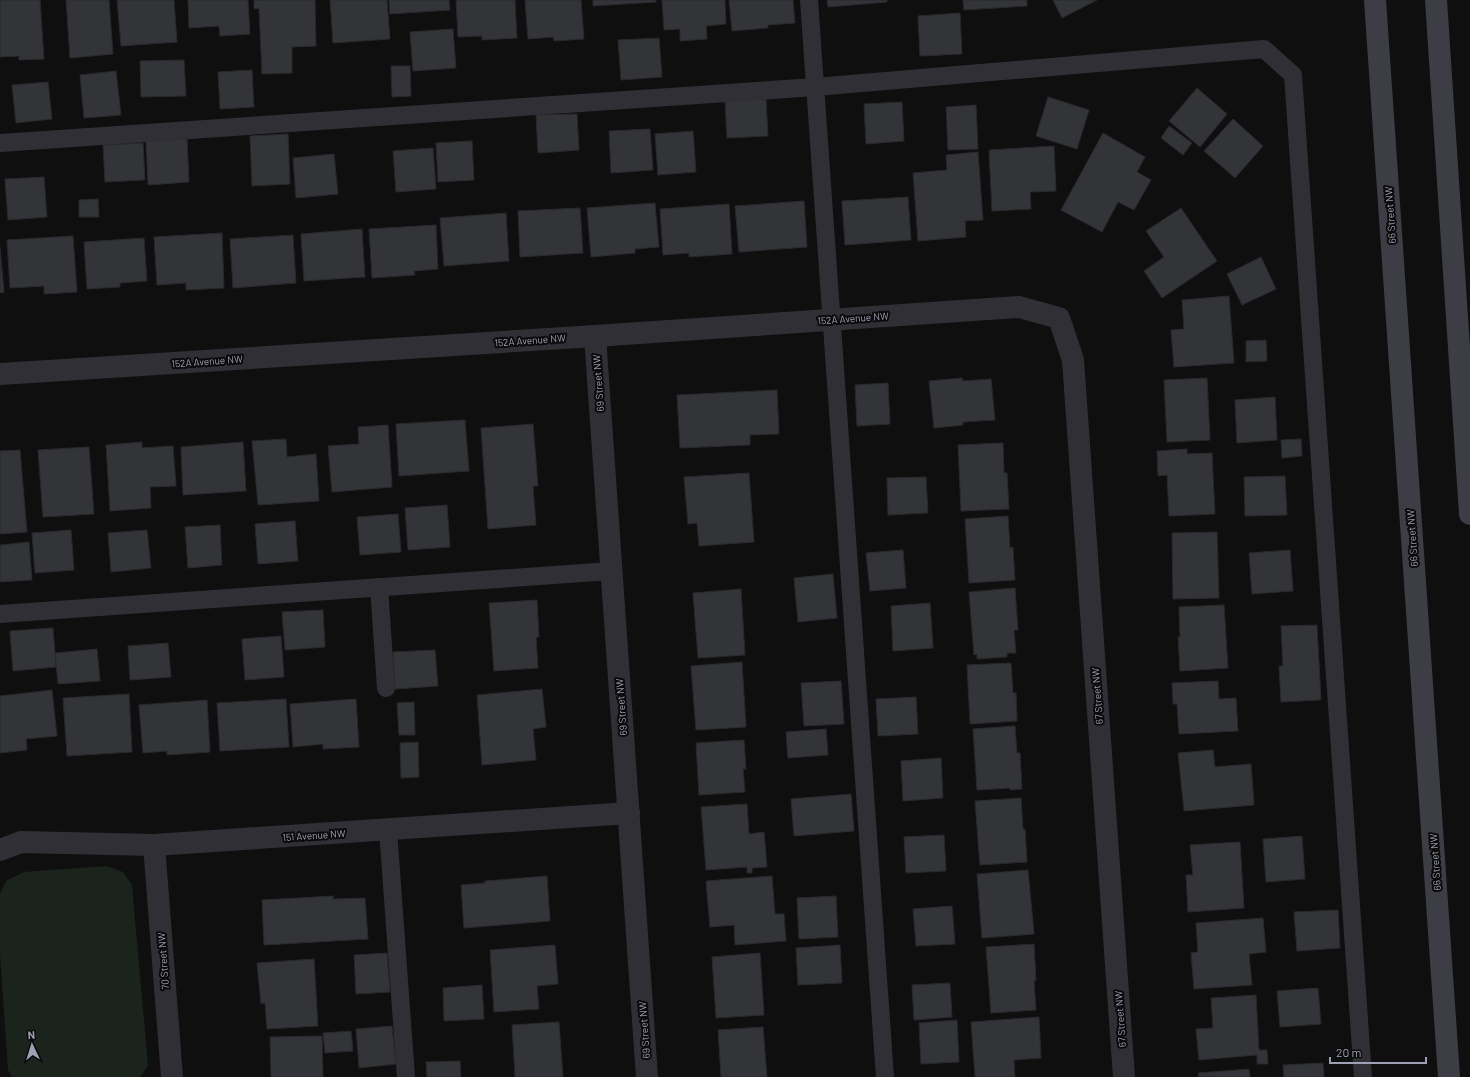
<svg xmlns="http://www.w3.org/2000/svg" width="1470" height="1077" font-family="Barlow,sans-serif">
  <rect width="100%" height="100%" fill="#0f0f10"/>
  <polygon fill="#1b231d" points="107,866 123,872 132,885 148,1066 140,1077 12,1077 8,1070 0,954 0,894 6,881 24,872"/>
  <g fill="#333438" stroke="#29282c">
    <polygon points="0,0 40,0 44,59 19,60 19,56 0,57"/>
    <polygon points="66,0 109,0 113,54 70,58"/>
    <polygon points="117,0 174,0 177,42 121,46"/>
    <polygon points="188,0 248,0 250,34 220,36 219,26 189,28"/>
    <polygon points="254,0 315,0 316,46 292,47 292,73 262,74 259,8 254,9"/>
    <polygon points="330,0 387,0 390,39 333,43"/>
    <polygon points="389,0 449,0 450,10 390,14"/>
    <polygon points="456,0 515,0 517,38 482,40 482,36 458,37"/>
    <polygon points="525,0 581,0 584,39 554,41 553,37 528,39"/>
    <polygon points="593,0 656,0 656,2 593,6"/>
    <polygon points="662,0 725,0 726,24 706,26 707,39 680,41 680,29 664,30"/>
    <polygon points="729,0 793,0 795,23 768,25 768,28 732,31"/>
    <polygon points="827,0 887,0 887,2 828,7"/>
    <polygon points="963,0 1027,0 1027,6 964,10"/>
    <polygon points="1053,0 1097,0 1062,18"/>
    <polygon points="960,13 962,54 920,56 918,16"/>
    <polygon points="453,29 456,68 413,71 410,32"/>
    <polygon points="659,38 662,77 621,80 618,40"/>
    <polygon points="184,60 186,96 141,97 140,61"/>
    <polygon points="391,66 410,66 411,96 392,97"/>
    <polygon points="252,70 254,107 220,109 218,72"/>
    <polygon points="116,71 121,115 84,118 80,75"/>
    <polygon points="48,82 52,119 16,123 12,85"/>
    <polygon points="1197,88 1227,114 1200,147 1169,121"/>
    <polygon points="1048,97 1089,110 1077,149 1036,136"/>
    <polygon points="766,99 768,136 727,138 725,101"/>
    <polygon points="902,102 904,141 866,144 864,104"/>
    <polygon points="976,105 978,149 948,150 946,107"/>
    <polygon points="577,114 579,150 538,153 536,115"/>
    <polygon points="1233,119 1263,146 1235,178 1204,151"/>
    <polygon points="1169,126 1192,143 1183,155 1161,138"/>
    <polygon points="650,129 653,170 611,173 609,131"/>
    <polygon points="693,131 696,172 658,175 655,134"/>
    <polygon points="1103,133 1145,157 1137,172 1151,180 1134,210 1118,202 1102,232 1061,210"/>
    <polygon points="288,134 290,184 252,186 250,136"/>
    <polygon points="187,139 189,182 148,185 146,141"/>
    <polygon points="472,141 474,180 438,182 436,143"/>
    <polygon points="143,143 145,180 105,182 103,145"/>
    <polygon points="1054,146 1056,191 1030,192 1031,209 992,211 989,150"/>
    <polygon points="433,148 436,189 396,192 393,151"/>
    <polygon points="978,152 983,220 965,221 966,237 918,241 913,173 947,170 946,155"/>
    <polygon points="334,154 338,194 296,198 293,158"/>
    <polygon points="44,177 47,217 8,220 5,179"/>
    <polygon points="908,197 911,240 845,245 842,201"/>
    <polygon points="98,199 99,217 79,217 79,200"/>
    <polygon points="804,201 807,247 739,252 735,206"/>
    <polygon points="655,203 659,247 635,249 635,253 591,257 587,208"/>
    <polygon points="729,204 732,254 689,257 689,253 663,255 660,209"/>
    <polygon points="580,208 583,253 520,257 518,211"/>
    <polygon points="1181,208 1217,261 1162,298 1144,271 1164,257 1146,231"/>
    <polygon points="506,213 509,261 444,266 440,218"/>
    <polygon points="436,225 438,269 414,271 415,275 372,278 369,229"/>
    <polygon points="362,229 365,277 304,281 301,234"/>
    <polygon points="222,233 224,288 186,290 186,283 157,285 154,237"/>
    <polygon points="293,235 296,283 233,288 230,239"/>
    <polygon points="73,236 77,292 44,294 44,286 10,288 7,240"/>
    <polygon points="144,238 147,281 120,283 120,287 87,289 84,242"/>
    <polygon points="0,247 4,292 0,293"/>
    <polygon points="1261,257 1276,289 1242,305 1227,274"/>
    <polygon points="1229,296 1234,363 1174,367 1171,330 1184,329 1182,300"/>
    <polygon points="1266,340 1267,361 1246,362 1246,341"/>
    <polygon points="962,378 963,381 991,379 995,420 963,422 963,425 934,428 929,381"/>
    <polygon points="1207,378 1210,440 1167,442 1164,380"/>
    <polygon points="888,383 890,424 857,426 855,385"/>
    <polygon points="777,390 779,434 750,435 750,445 680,448 677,395"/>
    <polygon points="1275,397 1277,440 1237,443 1235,400"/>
    <polygon points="465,420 469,471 399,476 396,424"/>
    <polygon points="533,424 538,486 533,486 536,525 488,529 481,428"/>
    <polygon points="388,425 392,487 332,492 328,446 359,444 358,427"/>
    <polygon points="286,439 287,457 316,454 319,501 258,505 252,441"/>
    <polygon points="1301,439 1302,456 1282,458 1281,440"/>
    <polygon points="142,442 142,448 173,446 176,486 150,487 151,508 110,511 106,445"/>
    <polygon points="243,442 246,491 183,495 181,447"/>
    <polygon points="1003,443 1004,473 1007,473 1009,509 961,511 958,445"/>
    <polygon points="89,447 94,514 43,517 38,450"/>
    <polygon points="1187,449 1187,454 1212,453 1215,514 1169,516 1167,475 1158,476 1157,451"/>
    <polygon points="20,450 27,532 0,534 0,451"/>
    <polygon points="749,473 754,542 699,546 697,523 688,524 684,477"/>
    <polygon points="1285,476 1287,515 1245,516 1244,477"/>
    <polygon points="926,477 928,513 888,515 887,478"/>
    <polygon points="447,505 450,547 408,550 405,508"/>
    <polygon points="398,514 401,552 360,555 357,517"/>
    <polygon points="1008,516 1010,548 1013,547 1015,580 969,583 965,519"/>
    <polygon points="295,521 298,561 258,564 255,524"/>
    <polygon points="220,525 222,565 188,568 185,527"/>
    <polygon points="71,530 74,570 35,573 32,533"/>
    <polygon points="147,530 151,568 111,572 108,533"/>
    <polygon points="1217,532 1219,598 1173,599 1172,533"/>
    <polygon points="29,542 32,580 0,582 0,545"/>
    <polygon points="903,550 906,588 870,591 866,553"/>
    <polygon points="1290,550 1293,591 1252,594 1249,553"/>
    <polygon points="833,574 837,618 798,622 794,578"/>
    <polygon points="1015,588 1018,630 1014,630 1016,653 1007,653 1007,657 977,659 977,654 974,655 969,592"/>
    <polygon points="741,589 745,655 698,658 693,593"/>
    <polygon points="537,600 539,637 536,637 538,668 494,671 489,603"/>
    <polygon points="930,603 933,648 893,651 891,606"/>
    <polygon points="1224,605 1228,668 1180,671 1178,637 1180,637 1179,607"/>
    <polygon points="323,610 325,647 285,650 282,612"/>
    <polygon points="1317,625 1321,700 1281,702 1279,666 1283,666 1281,626"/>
    <polygon points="53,628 56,667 13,671 10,631"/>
    <polygon points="281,636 284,677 245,680 242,639"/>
    <polygon points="168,643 171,677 130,680 128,646"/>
    <polygon points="97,649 100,681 58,684 55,653"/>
    <polygon points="435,650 438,686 395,689 393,652"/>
    <polygon points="742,662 746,727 696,730 691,666"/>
    <polygon points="1011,663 1013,693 1016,693 1017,721 970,724 967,665"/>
    <polygon points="841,681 844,724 804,726 801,683"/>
    <polygon points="1218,681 1219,699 1236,698 1238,731 1179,734 1177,704 1173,704 1172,683"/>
    <polygon points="542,689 546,727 533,729 536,760 482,765 477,695"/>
    <polygon points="52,690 57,736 26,739 27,750 0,753 0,696"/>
    <polygon points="129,694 132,752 67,756 63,698"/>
    <polygon points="916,697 918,734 878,736 876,699"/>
    <polygon points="286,699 289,747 220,751 217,703"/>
    <polygon points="356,699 359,747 323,749 323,744 293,747 290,704"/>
    <polygon points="207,700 210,752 167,755 167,751 143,753 139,705"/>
    <polygon points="414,702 415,735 399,735 397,703"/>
    <polygon points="1015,726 1017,753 1020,753 1022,789 1010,790 1010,788 977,790 973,729"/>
    <polygon points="826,729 828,755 788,758 786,732"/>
    <polygon points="744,740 746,769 743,769 745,792 699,795 696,743"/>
    <polygon points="418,742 419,777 401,778 400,743"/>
    <polygon points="1213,750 1215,767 1251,764 1254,805 1184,811 1178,753"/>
    <polygon points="941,758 943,798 903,801 901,761"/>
    <polygon points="851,794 854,831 794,836 791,799"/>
    <polygon points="1021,798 1023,829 1025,829 1027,862 980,865 975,801"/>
    <polygon points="747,804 749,834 764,832 767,867 752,868 752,873 747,873 747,867 706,870 701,807"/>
    <polygon points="944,835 946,871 906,873 904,837"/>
    <polygon points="1302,836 1305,879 1266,882 1263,839"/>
    <polygon points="1240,842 1244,908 1188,912 1186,875 1193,875 1190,845"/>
    <polygon points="1028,870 1034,934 982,938 977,874"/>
    <polygon points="547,876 550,921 464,928 461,885 485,883 485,881"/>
    <polygon points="772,876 775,914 784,914 786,941 735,945 734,925 710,927 706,881"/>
    <polygon points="333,896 333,899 365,898 368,939 264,945 262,900"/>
    <polygon points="836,896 838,937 799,939 797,898"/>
    <polygon points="952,906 955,944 916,946 913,909"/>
    <polygon points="1338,910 1340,948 1297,951 1294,912"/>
    <polygon points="1263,918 1266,952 1249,954 1252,985 1194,989 1191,953 1198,952 1196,923"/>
    <polygon points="1034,944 1036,980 1034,981 1036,1010 991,1013 986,947"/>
    <polygon points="555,945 558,984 537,986 539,1009 494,1012 490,950"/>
    <polygon points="840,945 842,983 798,985 796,948"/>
    <polygon points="387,953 390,992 356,994 354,955"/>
    <polygon points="760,953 764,1015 716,1018 712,957"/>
    <polygon points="314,959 318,1026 267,1029 265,1003 261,1004 257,963"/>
    <polygon points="950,983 952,1017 914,1020 912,985"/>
    <polygon points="482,985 484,1019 444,1021 443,988"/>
    <polygon points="1318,988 1321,1024 1280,1027 1277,991"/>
    <polygon points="1256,995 1259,1050 1267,1050 1268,1064 1257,1064 1257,1055 1199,1060 1196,1029 1213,1028 1211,998"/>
    <polygon points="1039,1017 1041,1058 1014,1060 1015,1077 975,1077 971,1022"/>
    <polygon points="957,1020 959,1062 921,1064 919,1023"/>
    <polygon points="559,1022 563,1077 515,1077 512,1025"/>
    <polygon points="392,1026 396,1064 359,1068 356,1029"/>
    <polygon points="763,1027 767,1077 721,1077 718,1030"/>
    <polygon points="351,1031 353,1051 325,1053 323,1033"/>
    <polygon points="322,1036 323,1077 271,1077 270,1037"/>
    <polygon points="460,1061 461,1077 427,1077 426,1062"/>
    <polygon points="1323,1063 1324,1077 1284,1077 1283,1065"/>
    <polygon points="1249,1069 1250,1077 1199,1077 1198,1073"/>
  </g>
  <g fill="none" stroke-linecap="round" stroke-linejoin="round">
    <g stroke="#302f36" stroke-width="18">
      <polyline points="809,0 885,1077"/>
      <polyline points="0,143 815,87 1264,49 1293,75 1363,1077"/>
      <polyline points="379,587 386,688"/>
      <polyline points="0,614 611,571"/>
      <polyline points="388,830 406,1077"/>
    </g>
    <g stroke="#302f36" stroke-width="22">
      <polyline points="595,336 647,1077"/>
      <polyline points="0,374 595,336 1019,307 1059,318 1073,360 1124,1077"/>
      <polyline points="154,845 172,1077"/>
      <polyline points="0,850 21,842 154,845 629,813"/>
    </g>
    <g stroke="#3d3d46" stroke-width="22">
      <polyline points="1375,0 1449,1077"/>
      <polyline points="1436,0 1470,514"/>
    </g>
  </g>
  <g text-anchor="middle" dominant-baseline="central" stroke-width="4" stroke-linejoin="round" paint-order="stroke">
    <g font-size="10" fill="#9ea0b3" stroke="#0a0a0b">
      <text transform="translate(1390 215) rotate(-94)">66 Street NW</text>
      <text transform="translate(853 318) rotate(-4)">152A Avenue NW</text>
      <text transform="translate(530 340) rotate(-4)">152A Avenue NW</text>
      <text transform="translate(207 361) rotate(-4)">152A Avenue NW</text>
      <text transform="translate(598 383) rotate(-94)">69 Street NW</text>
      <text transform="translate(1412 538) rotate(-94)">66 Street NW</text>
      <text transform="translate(1097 696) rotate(-94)">67 Street NW</text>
      <text transform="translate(621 707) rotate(-94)">69 Street NW</text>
      <text transform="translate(314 835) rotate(-4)">151 Avenue NW</text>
      <text transform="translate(1435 862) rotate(-94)">66 Street NW</text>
      <text transform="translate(163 961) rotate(-94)">70 Street NW</text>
      <text transform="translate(1120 1019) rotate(-94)">67 Street NW</text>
      <text transform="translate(644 1030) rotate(-94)">69 Street NW</text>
    </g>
  </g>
  <g transform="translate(32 1045) rotate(356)" stroke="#0a0a0b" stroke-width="3" paint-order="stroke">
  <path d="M0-3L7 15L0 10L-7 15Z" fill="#9ea0b3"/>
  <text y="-6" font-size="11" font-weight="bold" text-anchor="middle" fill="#9ea0b3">N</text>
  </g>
  <path d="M1330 1057v6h96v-6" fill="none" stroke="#9ea0b3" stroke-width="2"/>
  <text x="1336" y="1057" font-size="12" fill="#9ea0b3" stroke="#0a0a0b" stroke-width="3" paint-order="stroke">20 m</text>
</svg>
